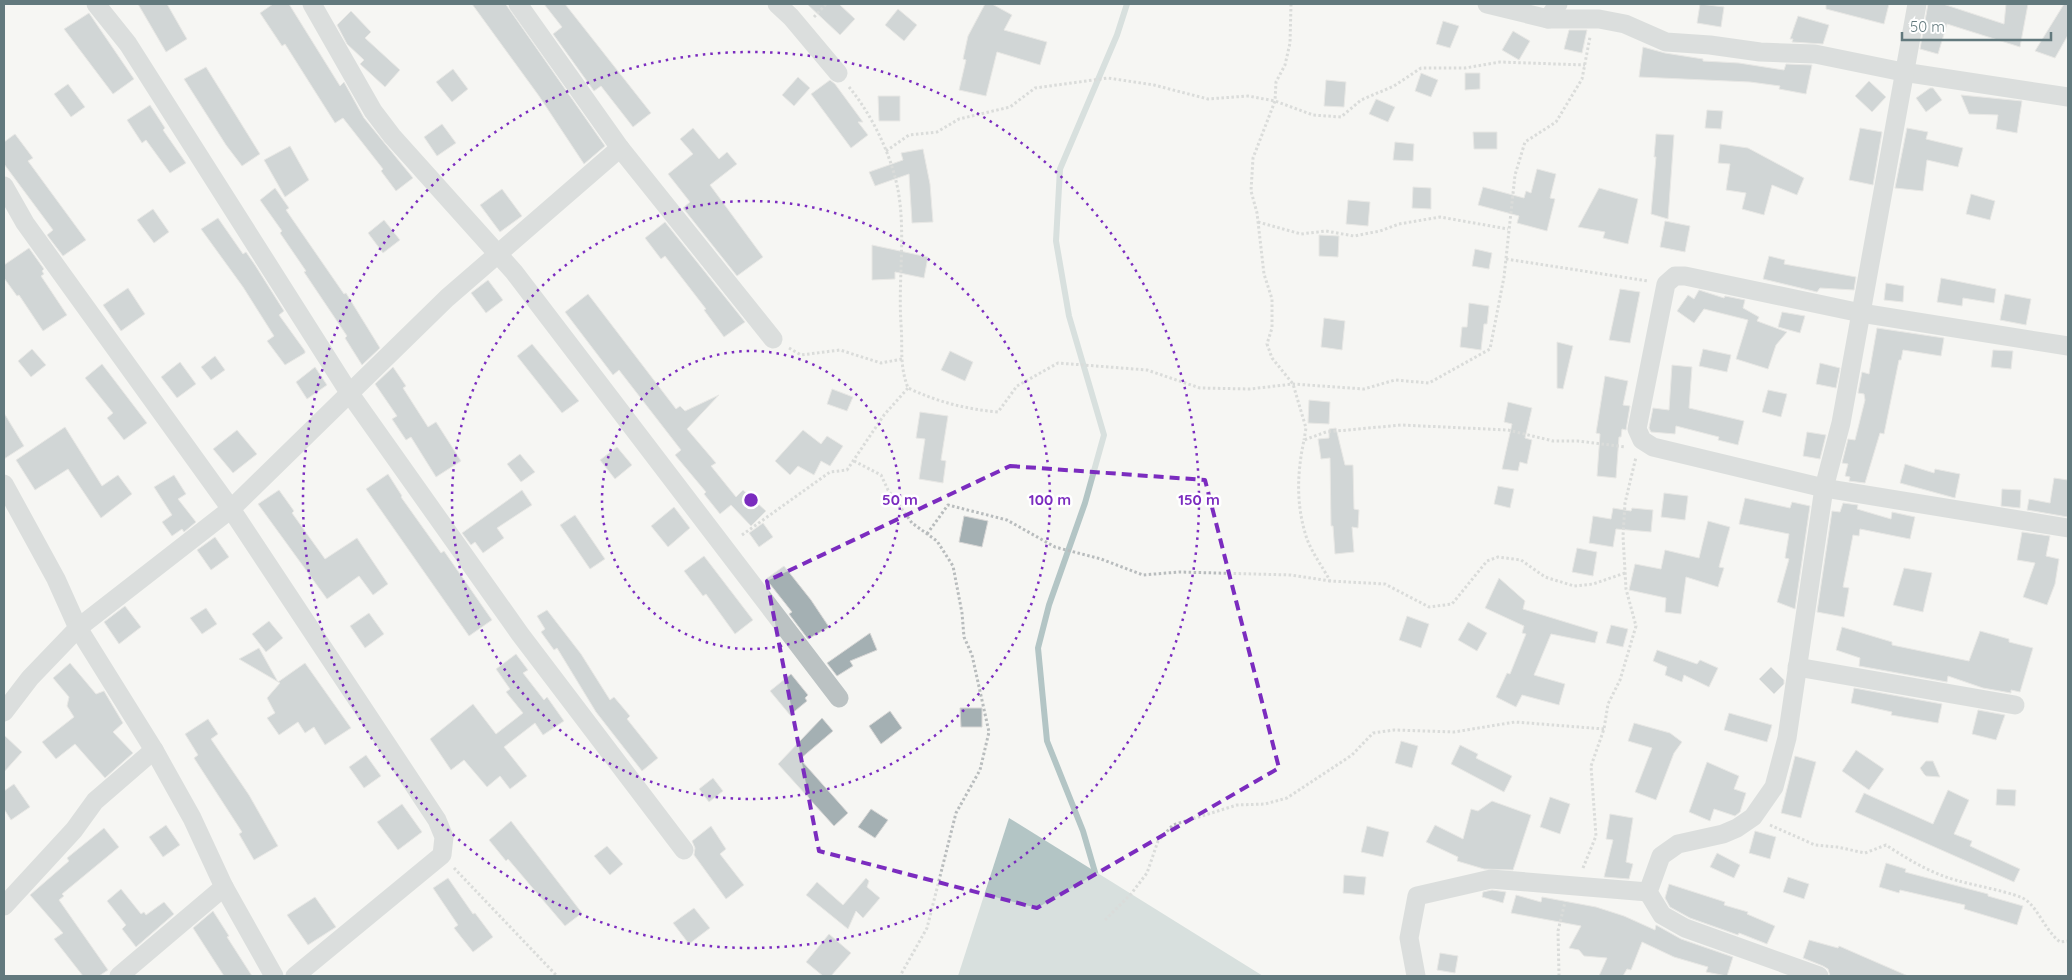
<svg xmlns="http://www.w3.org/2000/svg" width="2072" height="980" font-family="Quicksand,sans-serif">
  <rect width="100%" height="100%" fill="#f6f6f3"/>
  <polygon fill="#b3c5c5" points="1009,818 1263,976 958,976"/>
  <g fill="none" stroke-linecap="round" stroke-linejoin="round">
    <polyline stroke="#b3c5c5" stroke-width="6" points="1097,879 1083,831 1047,741 1038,648 1049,605 1085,503 1104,435 1069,316 1056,241 1060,169 1117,35 1127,4"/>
  </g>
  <g fill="#a4b0b3" stroke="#d8d7d6">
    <polygon points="138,4 167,4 187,39 166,52"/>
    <polygon points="273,4 289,4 340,86 344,82 364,118 413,178 396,191 381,171 383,169 343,118 335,123 285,44 282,46 260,13"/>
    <polygon points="472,4 505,4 507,6 605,146 584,164 539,96"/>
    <polygon points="544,4 565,4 651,113 633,127 601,86 594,91 553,34 562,27"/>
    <polygon points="807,4 839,4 855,19 840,35"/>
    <polygon points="985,4 992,4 1012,15 1004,30 1047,42 1040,65 997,52 986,96 959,90 966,60 963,59 968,36"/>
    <polygon points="1700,4 1724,7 1721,27 1697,23"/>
    <polygon points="1826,4 1889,4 1884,24 1826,9"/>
    <polygon points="1928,4 1943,4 2004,24 2006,4 2028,4 2020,47 1947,24 1938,54 1920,49"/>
    <polygon points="2064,4 2068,4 2068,35 2055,58 2035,51"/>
    <polygon points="898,9 917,25 904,41 885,25"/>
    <polygon points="351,11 371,32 365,38 400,70 385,87 360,64 364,60 347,44 337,25"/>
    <polygon points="89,13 134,79 113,94 64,29"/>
    <polygon points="1798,16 1829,25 1823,44 1792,42 1793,39 1790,39"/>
    <polygon points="1443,21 1459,26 1450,48 1436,44"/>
    <polygon points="1569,30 1587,30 1582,53 1564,49"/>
    <polygon points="1513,31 1530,41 1519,60 1502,50"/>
    <polygon points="1643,47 1665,53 1703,59 1703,61 1739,63 1784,70 1786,64 1812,65 1806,94 1779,89 1780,86 1750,82 1639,77"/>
    <polygon points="206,67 260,154 242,166 226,145 184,79"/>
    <polygon points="453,69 468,89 452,102 436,82"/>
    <polygon points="1421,73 1438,80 1431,97 1415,91"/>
    <polygon points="1465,73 1480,73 1480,89 1465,90"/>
    <polygon points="798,77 810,88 794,106 782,95"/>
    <polygon points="830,80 835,84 863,122 858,122 868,135 851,148 811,94"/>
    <polygon points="1326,80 1346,82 1344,107 1324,106"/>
    <polygon points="1869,81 1886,97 1872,112 1855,96"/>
    <polygon points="68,84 85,107 71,117 54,94"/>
    <polygon points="1930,88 1933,88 1942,100 1926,112 1916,98"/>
    <polygon points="1961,95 2022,101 2017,133 1996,129 1998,115 1969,114"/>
    <polygon points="878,96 900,96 900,121 879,121"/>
    <polygon points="1376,99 1395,107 1388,122 1369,114"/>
    <polygon points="150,105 165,128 163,130 186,163 170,173 146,140 142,143 127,120"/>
    <polygon points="1707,110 1723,111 1721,129 1705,128"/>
    <polygon points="442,124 456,143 437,156 424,137"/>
    <polygon points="693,128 719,159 727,152 737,164 710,185 763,257 737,276 683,208 690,202 668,174 693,154 680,139"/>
    <polygon points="1860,128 1882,132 1873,185 1849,180"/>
    <polygon points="1907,128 1928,132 1926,139 1963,148 1958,167 1927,160 1923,191 1895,188"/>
    <polygon points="1473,132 1497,132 1497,149 1474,149"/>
    <polygon points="15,134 33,158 28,161 86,240 63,256 47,235 53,230 4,164 4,142"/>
    <polygon points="1656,134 1674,135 1668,219 1651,214 1656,157 1654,157"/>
    <polygon points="1395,142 1414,144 1413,161 1393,160"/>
    <polygon points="1720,144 1748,148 1804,178 1797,195 1772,185 1764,215 1742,209 1746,193 1726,190 1730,164 1718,163"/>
    <polygon points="290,146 309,180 285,197 264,160"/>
    <polygon points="923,149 930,184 933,222 912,223 909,174 875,186 869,172 903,160 901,153"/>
    <polygon points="1537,169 1556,174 1550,198 1555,199 1547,231 1517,223 1519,216 1478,205 1483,187 1524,198 1526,191 1531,193"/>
    <polygon points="1413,187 1431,188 1431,209 1412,208"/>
    <polygon points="275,188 289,208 286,210 344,294 346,293 380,348 362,365 345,338 347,336 304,272 306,271 280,233 282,231 260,200"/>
    <polygon points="1599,188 1638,199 1628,244 1603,238 1605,232 1578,227"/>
    <polygon points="502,189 522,216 500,232 480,205"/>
    <polygon points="1971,194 1995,201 1990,220 1966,214"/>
    <polygon points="1348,200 1370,202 1368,226 1346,224"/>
    <polygon points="153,209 169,232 154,243 137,220"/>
    <polygon points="218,218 243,254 246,252 255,265 284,311 279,315 305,351 305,353 285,365 267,341 274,336 243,287 201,229"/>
    <polygon points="384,220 400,240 383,253 368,233"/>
    <polygon points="1665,221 1690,226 1685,252 1660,247"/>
    <polygon points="665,222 745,322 724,337 704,310 706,309 665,256 661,259 645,238"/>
    <polygon points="1319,235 1339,236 1338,257 1319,256"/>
    <polygon points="872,245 928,257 924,278 895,272 895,279 872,280"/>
    <polygon points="29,248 44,269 42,271 44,274 41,276 67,315 43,331 19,295 17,296 4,278 4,265"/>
    <polygon points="1475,249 1492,253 1489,269 1472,266"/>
    <polygon points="1769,256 1785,260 1784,264 1856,277 1854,290 1820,288 1817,292 1763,279"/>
    <polygon points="1941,278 1996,289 1994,303 1963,298 1962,306 1937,302"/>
    <polygon points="488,280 503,300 486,313 471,293"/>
    <polygon points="1886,283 1904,286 1903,302 1884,300"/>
    <polygon points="128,288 145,314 121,331 103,305"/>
    <polygon points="1620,289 1640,292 1630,343 1609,340"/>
    <polygon points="1699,290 1724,298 1725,296 1745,300 1743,308 1759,317 1757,321 1787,332 1776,345 1768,369 1736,359 1748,320 1704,309 1694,323 1677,311 1688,295 1694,299"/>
    <polygon points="588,294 676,409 680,406 685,411 719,395 687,429 716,463 711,466 736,497 743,490 766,511 751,526 731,505 720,514 704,494 706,492 675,455 681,450 619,370 613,375 565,312"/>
    <polygon points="2005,294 2031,299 2026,325 2000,320"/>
    <polygon points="1469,303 1489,306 1487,324 1484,324 1481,350 1460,347 1462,327 1467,327"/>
    <polygon points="1782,312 1805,316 1800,333 1778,327"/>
    <polygon points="1324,318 1345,321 1342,350 1321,347"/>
    <polygon points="1877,328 1944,338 1941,356 1903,350 1901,360 1899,360 1884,434 1880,433 1865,483 1849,481 1850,477 1845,476 1848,464 1842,463 1848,439 1855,440 1865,400 1864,394 1858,393 1862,372 1869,374"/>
    <polygon points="1557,342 1573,346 1563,389 1557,388"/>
    <polygon points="532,344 579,401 562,413 517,356"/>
    <polygon points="32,349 46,365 31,377 18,361"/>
    <polygon points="1703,349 1731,355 1727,372 1699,366"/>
    <polygon points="1993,350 2013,351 2011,369 1991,367"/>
    <polygon points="950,351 973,362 965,381 941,370"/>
    <polygon points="215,356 225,370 211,380 201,367"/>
    <polygon points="180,362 196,384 177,398 161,377"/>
    <polygon points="1820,363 1840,368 1836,388 1816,384"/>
    <polygon points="102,364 147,423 124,440 107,418 113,413 85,378"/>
    <polygon points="1672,365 1692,367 1689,408 1744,421 1738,445 1718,440 1719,437 1676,426 1675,434 1651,432 1649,428 1653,408 1669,410"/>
    <polygon points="315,367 327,385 307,399 296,382"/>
    <polygon points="393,367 406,386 403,388 428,427 436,422 461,461 436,477 411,437 406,440 392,419 397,416 375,384"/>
    <polygon points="1605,376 1628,381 1623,405 1630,406 1626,430 1622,429 1621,437 1619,437 1616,478 1597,476 1600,434 1596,433"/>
    <polygon points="832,389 853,397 847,411 827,404"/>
    <polygon points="1768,390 1787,394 1781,417 1762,412"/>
    <polygon points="1309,400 1330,402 1329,424 1308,423"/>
    <polygon points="1508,402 1532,408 1525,438 1532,440 1527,464 1520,462 1518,471 1502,469 1512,424 1504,422"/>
    <polygon points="920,412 948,416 941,460 946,461 943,483 919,479 925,439 916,438"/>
    <polygon points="4,413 24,446 4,459"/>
    <polygon points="65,427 102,486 118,475 132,494 101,518 68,469 35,490 16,460"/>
    <polygon points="1336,428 1345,465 1353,465 1354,509 1359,510 1358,528 1352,527 1354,552 1335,554 1333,526 1331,526 1330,458 1321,459 1318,439 1329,438 1329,429"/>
    <polygon points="237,430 257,454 233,473 213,449"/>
    <polygon points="803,430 821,444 827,436 843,446 830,466 821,461 814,475 798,466 790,475 775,461"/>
    <polygon points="1807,432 1826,435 1820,459 1803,456"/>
    <polygon points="617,447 632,465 615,479 600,460"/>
    <polygon points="520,454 535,472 521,482 507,464"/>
    <polygon points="1905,464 1934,473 1935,469 1960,474 1955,498 1900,483"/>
    <polygon points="388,474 402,496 401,497 441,553 444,551 492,620 469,636 366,489"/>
    <polygon points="174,475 186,494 178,499 196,522 184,532 182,529 172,536 162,522 172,515 154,487"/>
    <polygon points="2054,478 2068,480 2068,517 2027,510 2029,499 2050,503"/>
    <polygon points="1498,486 1514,489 1510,508 1494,504"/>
    <polygon points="2002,489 2021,490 2020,508 2001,506"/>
    <polygon points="279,490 294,511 292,513 325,559 357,538 388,584 373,595 359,576 327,599 258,504"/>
    <polygon points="522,490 532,505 497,528 504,538 483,553 475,542 471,545 462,533"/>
    <polygon points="1664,493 1688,496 1685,520 1661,517"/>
    <polygon points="1745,498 1790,508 1792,502 1810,506 1795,609 1777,602 1789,559 1785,558 1789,534 1739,524"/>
    <polygon points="1843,503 1858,505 1857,509 1891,519 1892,512 1915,517 1910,539 1860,529 1859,536 1853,535 1843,587 1849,588 1844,617 1817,612 1832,511 1840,512"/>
    <polygon points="674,507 690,528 668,547 651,526"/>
    <polygon points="1613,508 1631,511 1632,508 1653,510 1651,532 1616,529 1613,547 1589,543 1593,516 1611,519"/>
    <polygon points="575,515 605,559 590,569 560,525"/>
    <polygon points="964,516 988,521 982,547 959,542"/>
    <polygon points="1708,521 1730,527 1719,567 1724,568 1718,587 1686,577 1681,614 1665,612 1666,598 1629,590 1635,564 1661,569 1665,550 1699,558"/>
    <polygon points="763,523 773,537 759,547 749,533"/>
    <polygon points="2022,532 2050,536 2046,556 2059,559 2055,584 2047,605 2023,597 2035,563 2017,560"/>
    <polygon points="215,537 229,557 211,570 197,550"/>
    <polygon points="1577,548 1597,552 1593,576 1572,572"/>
    <polygon points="704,556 753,620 735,634 706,594 703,596 684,571"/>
    <polygon points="784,566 811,600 829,627 808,639 789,614 792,612 766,579"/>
    <polygon points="1904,568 1932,573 1923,612 1893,605"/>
    <polygon points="1499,578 1525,601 1523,609 1598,632 1595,643 1551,634 1534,675 1565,684 1559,705 1522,695 1516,707 1496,697 1507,673 1510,674 1526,634 1522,633 1524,626 1485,608"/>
    <polygon points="125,606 141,627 119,644 104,622"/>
    <polygon points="206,608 217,624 202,634 190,618"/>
    <polygon points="547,610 581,654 610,700 614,697 630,716 627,719 658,758 642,771 596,712 557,648 554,650 541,632 545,629 537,616"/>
    <polygon points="369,613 384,634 365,648 350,626"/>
    <polygon points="1407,616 1429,624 1421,648 1399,640"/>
    <polygon points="269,621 283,638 266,652 252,634"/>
    <polygon points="1468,622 1487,633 1477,651 1458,640"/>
    <polygon points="1611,625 1628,629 1623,647 1606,643"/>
    <polygon points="1842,627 1892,642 1892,645 1969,661 1980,631 2009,639 2009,642 2033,648 2020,692 2011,690 2011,693 1983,688 1948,676 1947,682 1859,666 1860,658 1836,650"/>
    <polygon points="870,633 877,650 850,661 853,666 837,676 827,663"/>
    <polygon points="259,648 278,682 305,663 351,728 325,745 314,727 305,733 298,722 279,735 267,718 275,713 267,698 280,683 239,659"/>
    <polygon points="1657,650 1697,664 1700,660 1718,668 1709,687 1684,675 1682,682 1665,675 1667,667 1653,661"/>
    <polygon points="516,654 528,670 523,673 544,700 547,697 564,721 543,735 535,723 504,747 527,776 510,789 500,776 487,787 464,760 451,770 430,739 473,704 496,734 523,713 506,692 510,689 496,669"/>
    <polygon points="70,663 96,694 104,691 123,723 113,732 133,753 105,778 75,744 56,759 42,742 74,717 67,706 69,697 53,678"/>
    <polygon points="1771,667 1784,680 1784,684 1774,694 1759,679"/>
    <polygon points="791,674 808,695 805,698 807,701 790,715 770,691"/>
    <polygon points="1854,688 1942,704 1938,723 1891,715 1892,712 1851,703"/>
    <polygon points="960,708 982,708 982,727 961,727"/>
    <polygon points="1978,710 2005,715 1996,740 1972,734"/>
    <polygon points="890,711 902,728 881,744 869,726"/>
    <polygon points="1729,713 1772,725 1767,742 1724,730"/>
    <polygon points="822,718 833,731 800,759 848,813 834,826 778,764"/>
    <polygon points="208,719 218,734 211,739 249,795 278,846 254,860 239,834 242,832 194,758 198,755 185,734"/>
    <polygon points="1634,723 1670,733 1682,742 1674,753 1656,800 1635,792 1652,748 1628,741"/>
    <polygon points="4,735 22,752 4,772"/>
    <polygon points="1401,741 1418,746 1412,768 1395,763"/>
    <polygon points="1460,745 1478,754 1476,758 1512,776 1504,792 1451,764"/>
    <polygon points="1856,750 1884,769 1869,790 1842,771"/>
    <polygon points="366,755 381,776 364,788 349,767"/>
    <polygon points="1795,756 1816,762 1801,818 1781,813"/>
    <polygon points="1926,761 1933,761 1940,777 1926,776 1924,774 1920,768"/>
    <polygon points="1707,762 1739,776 1734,789 1746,793 1740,812 1735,816 1714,809 1710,821 1689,812"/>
    <polygon points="713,778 723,791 709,802 699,789"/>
    <polygon points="14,784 30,807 11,820 4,809 4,791"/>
    <polygon points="1997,789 2016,790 2015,806 1996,805"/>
    <polygon points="1948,790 1969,800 1954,834 1972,841 1970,846 2020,869 2014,882 1855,812 1864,793 1933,824"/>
    <polygon points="1550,797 1570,804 1560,834 1540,827"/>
    <polygon points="1492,801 1531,815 1513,870 1484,869 1457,861 1458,857 1426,842 1435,825 1463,839 1471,809 1478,811"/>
    <polygon points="402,804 422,832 398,850 377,822"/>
    <polygon points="871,809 888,820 875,838 858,827"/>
    <polygon points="1610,814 1633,818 1626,862 1633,864 1629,879 1604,877 1613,840 1606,839"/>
    <polygon points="511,821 582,913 565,926 508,859 506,861 489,840"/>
    <polygon points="166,825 180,845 163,857 149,837"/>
    <polygon points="711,826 726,849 720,854 744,885 726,899 694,855 695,848 692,841"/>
    <polygon points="1367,826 1389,832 1383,857 1361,852"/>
    <polygon points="104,828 119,847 62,894 64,896 59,900 108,970 99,976 83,976 54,939 63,933 30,895 69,861 67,858"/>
    <polygon points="1755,831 1776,837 1770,859 1749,853"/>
    <polygon points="607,846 623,864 610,875 594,856"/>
    <polygon points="1717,853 1740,865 1734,878 1710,867"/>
    <polygon points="1886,863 1906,869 1905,872 1988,894 1988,896 2023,906 2017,925 1964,909 1965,905 1900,890 1899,893 1879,887"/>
    <polygon points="1344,875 1366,877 1364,895 1343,893"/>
    <polygon points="1788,877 1809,884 1804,899 1783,892"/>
    <polygon points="448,878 473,914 475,913 493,937 473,952 454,928 458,925 433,888"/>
    <polygon points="866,878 869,881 867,887 880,898 863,918 856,911 848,929 806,895 817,882 843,905"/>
    <polygon points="1669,884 1725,902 1724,905 1748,912 1747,914 1775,926 1767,944 1739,933 1738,935 1690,918 1670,907 1665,898"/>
    <polygon points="121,889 141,914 144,912 146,915 164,902 174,914 136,947 122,929 126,925 107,901"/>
    <polygon points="1492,890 1506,892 1503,903 1482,897 1483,892"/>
    <polygon points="1516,895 1541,902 1542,897 1596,907 1624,916 1655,930 1656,925 1681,939 1733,957 1727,976 1706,972 1708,967 1674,957 1642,942 1631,970 1627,969 1623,976 1599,976 1607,958 1584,956 1579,950 1569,948 1581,926 1511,913"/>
    <polygon points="315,897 336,927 308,945 287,915"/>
    <polygon points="694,908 710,928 689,944 673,923"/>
    <polygon points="213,911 229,936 227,937 252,976 224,976 193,928"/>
    <polygon points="829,934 851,953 831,976 823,976 806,962"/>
    <polygon points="1809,940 1838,948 1839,946 1908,976 1830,976 1828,969 1823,966 1803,958"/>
    <polygon points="1440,953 1458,956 1455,973 1437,970"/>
  </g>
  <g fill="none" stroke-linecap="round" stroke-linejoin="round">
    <g stroke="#b8bcbd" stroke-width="3" stroke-dasharray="2.5 2.5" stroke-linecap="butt">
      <polyline points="1291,4 1290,43 1285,65 1276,82 1275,101 1253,158 1251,191 1257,213 1264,274 1272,299 1272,328 1267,344 1272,358 1293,384 1306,428 1304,440"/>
      <polyline points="814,17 826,4"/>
      <path d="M849,87C872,115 891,154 898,190C906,233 898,280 901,324C903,350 899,364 908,388C938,402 965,409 998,412L1017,386L1058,363L1147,370L1200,388L1250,389L1293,384L1364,389L1395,380L1429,383L1490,349L1504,277L1515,175L1525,142L1556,122L1582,79L1590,37"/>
      <polyline points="886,151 909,135 937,132 959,119 1010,107 1035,88 1108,78 1154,85 1208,99 1248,96 1275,101 1313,115 1341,117 1361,100 1394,86 1421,68 1465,68 1500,62 1585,65"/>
      <polyline points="1258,222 1301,234 1326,231 1354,236 1380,231 1399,224 1440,217 1508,229"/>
      <polyline points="1506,259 1648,281"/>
      <polyline points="789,348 801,355 840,350 881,363 902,359"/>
      <polyline points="854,461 881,475 888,490 912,523 937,541 953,566 962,613 964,637 972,655 989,732 980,770 956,813 927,928 900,976"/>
      <polyline points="927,534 948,505 1007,520 1055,547 1101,559 1143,575 1179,572 1291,575 1330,581"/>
      <polyline points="742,535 830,472 847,470 884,415 908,388"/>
      <path d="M1625,573L1593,584L1574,586L1545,577L1521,560L1498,557L1487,561L1452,604L1429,607L1385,584L1330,581C1323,567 1311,552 1306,536C1296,504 1297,473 1304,440L1326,432L1401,425L1508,430L1553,441H1578L1626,447"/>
      <path d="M1770,825L1815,845L1837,847L1865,853L1886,845C1909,860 1932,874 1959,881C1972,885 2017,893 2026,900C2039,910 2045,930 2060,942L2068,941"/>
      <polyline points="454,868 557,976"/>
      <polyline points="1583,868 1596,836 1591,766 1604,729 1608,704 1620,680 1636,626 1626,589 1623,536 1625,503 1636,457"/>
      <polyline points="1105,920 1131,894 1147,873 1158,841 1173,825 1237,805 1265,804 1287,798 1352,755 1373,733 1394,730 1454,732 1515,722 1604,729"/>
      <polyline points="1559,976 1558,931 1565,902"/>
    </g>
    <g stroke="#bbc2c3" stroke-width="19">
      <polyline points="96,4 128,44 350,394 520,634 684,850"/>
      <polyline points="312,4 373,111 392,136 514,272 839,698"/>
      <polyline points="518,4 620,148 773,339"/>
      <polyline points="777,4 791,17 838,73"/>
      <polyline points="1487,4 1548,19 1558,4"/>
      <polyline points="1548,19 1599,19 1625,24 1666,42 1710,45 1760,52 1815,54 1903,72 2068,97"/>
      <polyline points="4,186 25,223 231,509 437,820 444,837 442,855 295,976"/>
      <polyline points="2068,346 1861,313 1685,276 1675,276 1666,284 1637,429 1642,440 1653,447 1824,488 2068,528"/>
      <polyline points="4,484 56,579 78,628 154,750 192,818 224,887 274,976"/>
      <polyline points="1797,667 2015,705"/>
      <polyline points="4,712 30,678 78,628 231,509 447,298 620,148"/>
      <polyline points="4,906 74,830 95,801 154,750"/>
      <polyline points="119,976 224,887"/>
      <polyline points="1416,976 1409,938 1417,896 1491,879 1648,892"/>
      <polyline points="1819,976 1685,928 1662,915 1648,892 1661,856 1678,844 1723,834 1737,828 1753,817 1774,787 1787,738 1824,488 1841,423 1917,4"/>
    </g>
  </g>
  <path d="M0 0H2072V980H0ZM1010,466L1205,480L1279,768L1037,908L819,851L767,581Z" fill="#f6f6f3" fill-opacity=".55" fill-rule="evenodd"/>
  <path fill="none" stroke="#7b2cbf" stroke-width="4" stroke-dasharray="10 6" stroke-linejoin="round" d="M1010,466L1205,480L1279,768L1037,908L819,851L767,581Z"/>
  <g fill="none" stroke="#7b2cbf" stroke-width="2.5" stroke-dasharray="2.5 5">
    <circle cx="751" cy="500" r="149"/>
    <circle cx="751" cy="500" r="299"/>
    <circle cx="751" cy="500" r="448"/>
  </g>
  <circle cx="751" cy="500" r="8" fill="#7b2cbf" stroke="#fff" stroke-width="2.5"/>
  <g font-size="15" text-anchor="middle" font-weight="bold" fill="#7b2cbf" stroke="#fff" stroke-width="5" stroke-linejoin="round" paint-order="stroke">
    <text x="900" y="505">50 m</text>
    <text x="1050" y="505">100 m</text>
    <text x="1199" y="505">150 m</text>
  </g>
  <rect width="2072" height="980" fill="none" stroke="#62797d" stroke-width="10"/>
  <path d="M1902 32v8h149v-8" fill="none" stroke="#62797d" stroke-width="2.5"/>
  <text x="1910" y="32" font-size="15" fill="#62797d" stroke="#ffffff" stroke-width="4" paint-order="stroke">50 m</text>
</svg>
